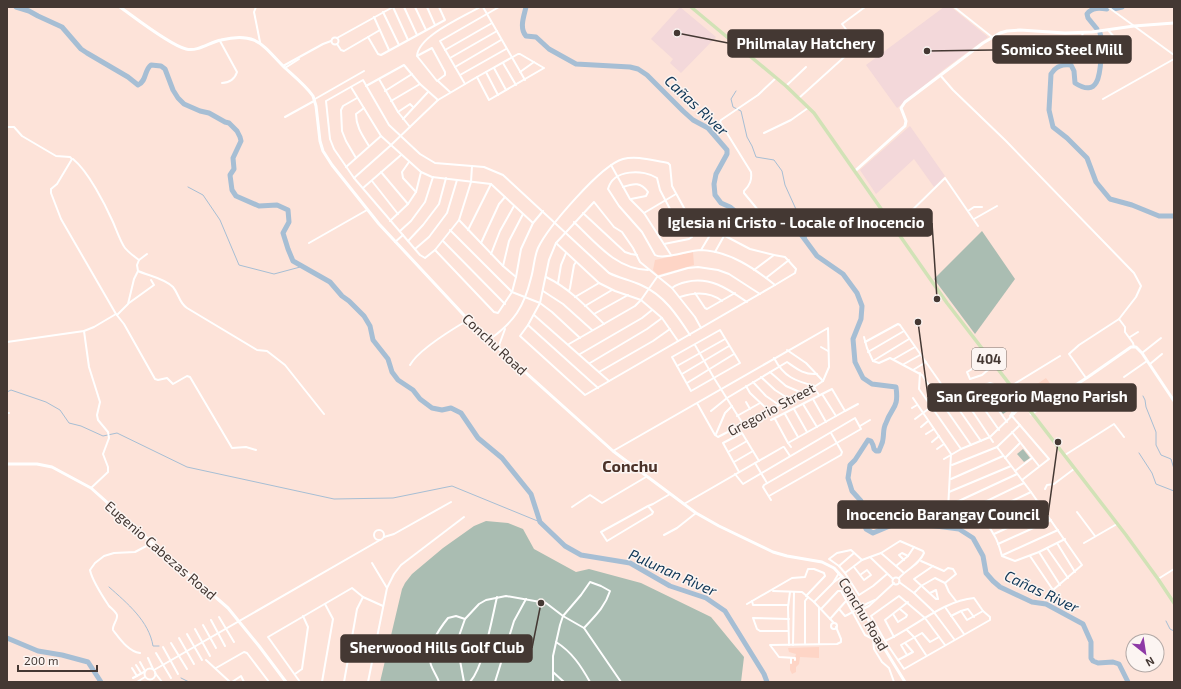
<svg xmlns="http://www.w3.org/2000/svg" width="1181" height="689" font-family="'Exo 2',sans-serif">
  <rect width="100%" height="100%" fill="#fde3d9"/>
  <g fill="#fed5c6">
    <polygon points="693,252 694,265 658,275 653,270 655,260"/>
    <polygon points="1046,378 1057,393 1051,397 1048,394 1029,406 1021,395"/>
    <polygon points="819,647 819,658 800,657 799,664 796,667 796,672 792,674 790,670 790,658 795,658 796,654 789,652 788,648"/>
  </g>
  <g fill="#f3d8da">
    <polygon points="680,7 716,37 681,73 670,63 673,59 651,39"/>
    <polygon points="944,7 951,7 988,37 943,70 897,108 866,65"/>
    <polygon points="910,126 945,176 934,187 914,159 876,194 860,170"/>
  </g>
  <g fill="#aabdb2">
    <polygon points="982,231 1015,279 975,334 934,279"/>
    <polygon points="1003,402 1009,410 1003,414 997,406"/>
    <polygon points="1023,449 1030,458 1024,462 1017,454"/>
    <polygon points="486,521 508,523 523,529 534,549 576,572 589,569 641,583 711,617 744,657 741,682 380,682 402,589 405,583 412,574 443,548 474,526"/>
  </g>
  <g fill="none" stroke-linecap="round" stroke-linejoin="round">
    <g stroke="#a6bed4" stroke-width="1">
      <polyline points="736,91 731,99 733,107 741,111 747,137 752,146 756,157 774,160 782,171 785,185 804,227 808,245"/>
      <polyline points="188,187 203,195 220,220 239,265 274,274 304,266"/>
      <polyline points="7,392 11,390 46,402 60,410 69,423 81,426 103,436 117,433 187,467 334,499 393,498 452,486 540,522"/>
      <polyline points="1143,396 1145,400 1146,407 1156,432 1156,445 1161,455 1171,459 1174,469"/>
      <polyline points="1139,453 1152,473 1156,484 1174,491"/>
      <path d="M109,587C127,603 149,621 153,646H159"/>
      <polyline points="1166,621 1170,629 1174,631"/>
      <polyline points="181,678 189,682"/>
    </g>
    <g stroke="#a6bed4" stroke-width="5">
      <path d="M16,7L29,11L38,16L62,27L81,49L87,53L128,77L138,85C147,81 144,70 151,65L161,66L165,69L173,90L178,98L184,104L200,111L209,113L225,122L229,123L237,131L240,137L241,141L233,158L234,169L230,175L232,190L236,196L259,206L277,205L288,210L289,222L283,233L288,249L293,261L330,282L342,296L349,301L364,316L370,326L373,340L388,359L392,372L398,380L413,390L420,399L432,408L442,410L451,408L461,413L478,438L502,458L531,494L540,522L565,546L581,555L630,563L670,586L706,598L725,611L764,674L767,682"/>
      <path d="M526,7C524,16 519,28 526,36L536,37L549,49L576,64L630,67L638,69L647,75L683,111L693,120L708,128L727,150V154L716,174L714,184L715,195L721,203L730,207L754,227L775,223L789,225L800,233L817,256L843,274L857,293L862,306L861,319L853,339L855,362L863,378L872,384L896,387C899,409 892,406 886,423C883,428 884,433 883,439C883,443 880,447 879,451H876L874,449L873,445L871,441L868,440L855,460L850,465L848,478L852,491L861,501L863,520L866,529L873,533L892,525L905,522L959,529L973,538L983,556L986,573L993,581L1000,587L1032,602L1046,604L1083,624L1091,642V658L1093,661L1098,663L1113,662L1119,664L1128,682"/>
      <polyline points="1114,9 1122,7"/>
      <path d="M1097,29L1088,18L1087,14C1092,7 1100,8 1107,9"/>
      <path d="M1100,33C1103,42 1101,49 1101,58C1100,75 1098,98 1075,83L1074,71L1071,65C1062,64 1056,66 1051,74L1049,110L1053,127L1067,138L1087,158L1096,182L1110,199L1132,205L1159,216H1174"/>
      <polyline points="7,638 38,651 62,655 88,662 101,682"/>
    </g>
    <g stroke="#fff" stroke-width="2">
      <polyline points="256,7 254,12 260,42"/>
      <polyline points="393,7 408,40"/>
      <polyline points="404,7 417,35"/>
      <polyline points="415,7 426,30"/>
      <polyline points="427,7 435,25"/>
      <polyline points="483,7 525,80"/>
      <polyline points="954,7 992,37"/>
      <polyline points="1108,7 1174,55"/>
      <polyline points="383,12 399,45"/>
      <polyline points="374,17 389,50"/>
      <polyline points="1108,30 1122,46 1129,52"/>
      <polyline points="368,37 378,54 381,55 445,20 439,7"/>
      <circle cx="335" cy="41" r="3.5"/>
      <polyline points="337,38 393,7"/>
      <path d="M220,41L237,72C235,79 229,83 222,83"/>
      <polyline points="337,44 341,50 344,51 380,30"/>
      <polyline points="445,50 492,23"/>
      <polygon points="518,54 520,54 544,68 489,100 477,77"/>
      <path d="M417,56L432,48L445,72V75L437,81L417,56C418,36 463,17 480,7"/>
      <polyline points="450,58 497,31"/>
      <path d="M1061,62C1076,54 1080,49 1083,32"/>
      <polyline points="503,63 516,85"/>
      <polyline points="283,66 323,44 331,41"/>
      <polyline points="455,67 501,40"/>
      <polyline points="285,68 299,59"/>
      <polyline points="494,68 506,90"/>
      <polyline points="486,72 498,95"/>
      <polyline points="520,72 534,62"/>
      <polyline points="460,75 506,49"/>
      <polyline points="940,75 953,90 1006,141 1134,273 1141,286 1136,297 1119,319"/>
      <polyline points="379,79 398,112 410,127"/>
      <polygon points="363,80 389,125 420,154 435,163 472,166 471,182 459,220 435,250 425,258 420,255 354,178 334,149 330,139 326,101"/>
      <polyline points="438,81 450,92"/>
      <polyline points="465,84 440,41 499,7"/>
      <polyline points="366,86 404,65 420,84 438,100"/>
      <polyline points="786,86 806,67"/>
      <polyline points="351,87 381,136 421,172 432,177 491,184 533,223"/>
      <polyline points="385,91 412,74"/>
      <polyline points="799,98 852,50 842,37 848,32 842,24 865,7"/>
      <polyline points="315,99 364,71"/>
      <polyline points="1103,99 1174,59"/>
      <polyline points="391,101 420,84"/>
      <path d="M364,108L356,114C356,127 363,136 369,146"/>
      <polyline points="398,112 410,104 413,107"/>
      <polyline points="285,117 314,101"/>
      <polyline points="403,119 428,92"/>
      <polyline points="7,127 14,127 22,136 56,156 70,157 72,159 57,184 51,189 51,193 61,219 116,314 94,327 84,331 7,342"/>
      <polyline points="764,133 791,120 808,108"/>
      <polyline points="356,158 346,141 342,131 341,110 343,106 357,98"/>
      <path d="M73,159C88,171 105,204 113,222C116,229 121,243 125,248C129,253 134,256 139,260"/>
      <polyline points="409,162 402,172 403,178 416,192"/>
      <polyline points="611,165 630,199 644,213 671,255"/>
      <path d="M472,166L484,167L503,175L609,273C619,278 630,280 641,285C664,295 677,315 690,335"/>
      <polyline points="346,167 381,136"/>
      <polyline points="381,172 408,204"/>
      <polyline points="354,178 390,146 438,100 477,77"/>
      <polyline points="372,181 398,214"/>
      <path d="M623,187C634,183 641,182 648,192L646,196L631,199"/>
      <polyline points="363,188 401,155"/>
      <polyline points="968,211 974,207 982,207"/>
      <polyline points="583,213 625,252 631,254 637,255"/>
      <polyline points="644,213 676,194"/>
      <path d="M768,213L758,210L744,193V191C750,185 752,180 751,172L720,122L721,120L758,95L776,78"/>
      <polyline points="974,219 997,206"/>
      <polyline points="459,220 503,266 516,277"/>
      <polyline points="390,221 408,204 416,192 421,172"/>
      <path d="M574,222C596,243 616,269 648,270"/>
      <polyline points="894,228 945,178 978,226"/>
      <polyline points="450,230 512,292 540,303 552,312 580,338"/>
      <polyline points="468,230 491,184"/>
      <polyline points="400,231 411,221 425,202 433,177"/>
      <polyline points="408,241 423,225 439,204 446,178"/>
      <polyline points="443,241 505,304"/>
      <polyline points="395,242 403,235"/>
      <polyline points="309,243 367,210"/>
      <polyline points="481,243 499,204 505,197"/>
      <polyline points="556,243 599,283 615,291 641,300 662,318 678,341"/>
      <path d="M664,244L689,239L692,237L691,235L680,228L660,190L657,178C644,169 613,169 608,189L619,206L642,232L655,255C664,260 689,250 701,250C729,251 754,268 775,285"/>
      <polyline points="415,249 429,237 447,213 457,180"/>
      <polyline points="435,250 494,312 498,313 512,292 516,277 521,249 533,223 543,211"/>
      <polyline points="701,250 713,230"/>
      <polyline points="715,252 724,236"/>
      <polyline points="491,254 500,231 514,206"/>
      <polyline points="503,266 509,241 523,214"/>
      <polyline points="754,270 774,255"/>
      <path d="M138,271C149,276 164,278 173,287C179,294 179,303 187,308L257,350L267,351L285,365L324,414"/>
      <path d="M546,277C569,288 586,306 604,324"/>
      <polyline points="766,278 789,260"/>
      <polyline points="558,283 561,265 566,253"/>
      <path d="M672,288C676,285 681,283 686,282C710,276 728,289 747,302"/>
      <polyline points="543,291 563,304 592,330"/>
      <polyline points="569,291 570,288 574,265 576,262"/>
      <polyline points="695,293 705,308 707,309 735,293"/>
      <polyline points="575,297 599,283"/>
      <path d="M680,297C695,292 709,291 722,301"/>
      <polyline points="129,303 154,285 151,280"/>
      <polyline points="585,306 612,290"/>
      <polyline points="116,314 124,324 155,379 158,380 167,378 173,384 187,376 190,377 232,448 246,447 256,450"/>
      <polyline points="594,314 628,295"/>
      <polyline points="117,315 128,304 134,279 138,271 137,265 139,260 147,254"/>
      <polyline points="534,315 609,381"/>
      <polyline points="528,325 598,388"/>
      <polygon points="720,330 740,363 691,391 672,357"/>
      <polyline points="84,331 89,367 100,402 97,415 98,420 108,432 109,438 103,454 108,467 108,472 91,488"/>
      <polyline points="864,337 867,348 873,361 879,363 890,358 922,375 971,445"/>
      <polyline points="1130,337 1138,332"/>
      <path d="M490,339C514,322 524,307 531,278C534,268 534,257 538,248C548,227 601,165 623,159C637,155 654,161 668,163L670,165L672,186L689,217L750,249L774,255L785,257L796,269L795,273L775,285L585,395L520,336L528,325L540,303L549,260L556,243L594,202L614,227L622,232L633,248L640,262L672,288L695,317L701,328"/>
      <polyline points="865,342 898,324 900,325 981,441"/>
      <polyline points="569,344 635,306 641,300 657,277 688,268 698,267 718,270 729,274 760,294"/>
      <polyline points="695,345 714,378 743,424"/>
      <polyline points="821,347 828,351"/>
      <polyline points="498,348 505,329"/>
      <polyline points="787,350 806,363 823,381"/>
      <polyline points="868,352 904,331"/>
      <polyline points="1142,353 1161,338"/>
      <polyline points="580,354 642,318 652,310"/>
      <path d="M774,358C784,377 795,381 815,386"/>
      <polyline points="894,359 915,347"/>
      <polyline points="873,361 909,339"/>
      <polyline points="590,363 647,329 662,318"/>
      <polyline points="904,364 920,355"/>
      <polyline points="1150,364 1162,354"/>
      <path d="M410,365C419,349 451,330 468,320"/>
      <polyline points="677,366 725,339"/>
      <polyline points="974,368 967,372 970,379 982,375 994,365"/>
      <polyline points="913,370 926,362"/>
      <polyline points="599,372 653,341 670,329"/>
      <polyline points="770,372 786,386 802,393"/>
      <polyline points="920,373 919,389 961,449"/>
      <polyline points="682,374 729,346"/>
      <polyline points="761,377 775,390 789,399"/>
      <polyline points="1124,377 1147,361"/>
      <polyline points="1086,378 1069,354 1079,345 1119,319 1125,327 1125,332 1133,343 1134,347"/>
      <polyline points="753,382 766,396 779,405"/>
      <polyline points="687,383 734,354"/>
      <polyline points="746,386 750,393 768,410"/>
      <polyline points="1011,386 1060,356"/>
      <polyline points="814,387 819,395"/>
      <polyline points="982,387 1007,422"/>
      <polyline points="971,390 999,430"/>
      <polyline points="822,394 836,416"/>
      <polyline points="961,394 993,442"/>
      <path d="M913,398L951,454L948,509C966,513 986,517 994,535C998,541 1000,549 1002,556L1015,561L1039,552L1065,539"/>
      <polyline points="813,399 826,422"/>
      <polyline points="746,402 750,409"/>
      <polyline points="803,404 817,427"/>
      <polyline points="912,408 917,405"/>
      <polyline points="794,409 807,432"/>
      <path d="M711,411L727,398L787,362C797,369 804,375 817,374"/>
      <polyline points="845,411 858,404"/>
      <polyline points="7,413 9,413"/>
      <polyline points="785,414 798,437"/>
      <polyline points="737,416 760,403"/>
      <polyline points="1010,416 1016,407 1022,402"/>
      <polyline points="1012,416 1049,459 1022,480"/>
      <polyline points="775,419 788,443"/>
      <polyline points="915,419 931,407 951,398 990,383 993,384 1014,414"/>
      <polyline points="771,420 832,389 845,411 788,443 791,447"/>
      <polyline points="860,426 870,420"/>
      <polyline points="921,427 928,421"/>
      <polyline points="1012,432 1039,466"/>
      <polyline points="716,434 725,413 732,406"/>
      <polyline points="926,434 934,429"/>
      <polyline points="932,442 939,436"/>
      <polyline points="997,447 1031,492 1082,565 1053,590 1030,556"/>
      <polyline points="937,449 944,444"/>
      <polyline points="613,451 828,328 829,367 823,381 814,387 718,437 715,435 697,403"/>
      <polyline points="728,452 747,441"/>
      <polyline points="1065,455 1114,424 1124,437"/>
      <polyline points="1005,458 1020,443"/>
      <polyline points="944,459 961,449 990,437 1024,404"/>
      <polyline points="734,462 753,451"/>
      <polyline points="755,463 767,483"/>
      <polyline points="952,465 997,447 1020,425"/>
      <polyline points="1015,471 1032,458"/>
      <polyline points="739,472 723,443 742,433 759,461"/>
      <polyline points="735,474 743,484 855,418 861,429 764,485 763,487 771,500"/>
      <polyline points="951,479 1003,456"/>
      <polyline points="1045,489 1047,485 1054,484 1074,469"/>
      <polyline points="949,492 1011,466"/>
      <polyline points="769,496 841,455 842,452 831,433"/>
      <polyline points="684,504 783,447 784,447 790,456"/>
      <polyline points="648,506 653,512 652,514 607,541 601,532 648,506 653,504 670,494"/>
      <polyline points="948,506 1017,474"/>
      <polyline points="572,507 590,495 602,503 646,477"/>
      <polyline points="964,512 1024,483"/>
      <polyline points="1077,512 1095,536"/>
      <polyline points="978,517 1031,492"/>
      <polyline points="987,524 1038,501"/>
      <circle cx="379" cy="535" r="5"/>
      <polyline points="994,534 1045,511"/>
      <polyline points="664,535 677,528 696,513"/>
      <polyline points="384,537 394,534 451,502"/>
      <polyline points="1057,543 1075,572"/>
      <polyline points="1084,543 1117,524"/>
      <polyline points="998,544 1051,520"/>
      <polyline points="1047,548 1068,578"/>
      <polyline points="1039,552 1060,585"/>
      <polyline points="881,553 904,573"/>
      <polyline points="1003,555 1058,530"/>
      <path d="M870,557L881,553L900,541L923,551L924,553C919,565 907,569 899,578"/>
      <polyline points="904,560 899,555 902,553 908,556"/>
      <polyline points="921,561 944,571 948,568 953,569 956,574 945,583"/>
      <polyline points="372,563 387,588"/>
      <polyline points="839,566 854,553"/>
      <polyline points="896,566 908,556 914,547"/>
      <polyline points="933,566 914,579 936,599 938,599"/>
      <polyline points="854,567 864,580 871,575 867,570 860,575"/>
      <polyline points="845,573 862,560"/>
      <polyline points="887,574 873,586 859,595 845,573 839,566 829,559 837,553 851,550 862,560 870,557 893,579"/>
      <circle cx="896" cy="581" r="3.5"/>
      <polyline points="1158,579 1174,569"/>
      <polyline points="834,582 841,577"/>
      <polyline points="899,582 914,593 921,586 935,578 945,583 949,592 956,601"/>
      <polyline points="773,591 802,592 814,602 834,623"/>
      <polyline points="914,593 933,611 954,639"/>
      <polyline points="930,593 936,590 938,599"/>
      <polyline points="752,601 753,605 788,605"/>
      <polyline points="814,602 833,583 839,573"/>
      <polyline points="747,604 792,578 805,577 808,569 814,569 824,573 825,576 806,596"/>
      <polyline points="945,607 964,634"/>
      <polyline points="821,609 838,591 841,591 865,635 873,639 874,649 882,662 889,668 894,682"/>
      <path d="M839,609L845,616C856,611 864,604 875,600"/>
      <polyline points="863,609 869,606 894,583"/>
      <polyline points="961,611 967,620 983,611"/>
      <polyline points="893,614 898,622 906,617 907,615 900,609"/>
      <polyline points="951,616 961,611 968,609 974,617"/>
      <polyline points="219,617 234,642"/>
      <polyline points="830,619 846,601"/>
      <polyline points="211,620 225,646"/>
      <circle cx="834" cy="626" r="3"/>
      <polyline points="203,625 216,648"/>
      <polyline points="195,629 210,656"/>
      <polyline points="907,630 914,637 926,655"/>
      <polyline points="788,631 760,631 757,629 753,618 789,619"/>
      <polyline points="187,634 202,660"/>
      <polyline points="894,637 885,620 908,602"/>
      <polyline points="179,638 194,664"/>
      <path d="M885,641C912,629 944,600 974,598L983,611L990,617V620L904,669L885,641L871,616L899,596L925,618L945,645"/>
      <path d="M556,642C572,652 581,666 590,682"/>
      <polyline points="171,643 187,669"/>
      <polyline points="805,644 805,601 808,597"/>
      <polyline points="819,644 819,608"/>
      <polyline points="789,645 788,607 790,592"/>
      <polyline points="793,645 794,592"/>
      <polyline points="163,647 178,674"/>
      <path d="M140,653C128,651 120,639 113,630C112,625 118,620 117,615C116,612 111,608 109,606C103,597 92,580 90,570L95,563L104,556L114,553L135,552L152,543"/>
      <polyline points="156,653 171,678"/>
      <polyline points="907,655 901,645 922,633 930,642 939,637"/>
      <polyline points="148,658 153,669"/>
      <polyline points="206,660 230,682"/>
      <polyline points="795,660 795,658 779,657 770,645 837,644 841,642 841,639 836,627"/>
      <polyline points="898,660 913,652 905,643"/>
      <polyline points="140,662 145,671"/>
      <polyline points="791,663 791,658"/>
      <polyline points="136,665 141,673"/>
      <polyline points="132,668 137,676"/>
      <polyline points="216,668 244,652 247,653 269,682"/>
      <circle cx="150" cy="674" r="5.5"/>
      <polyline points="154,670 380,540"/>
      <polyline points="553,672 564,682"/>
      <polyline points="155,673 162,682"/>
      <polyline points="295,674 302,669 308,627 303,616"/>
      <polyline points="133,678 144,672"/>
      <polyline points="137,682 145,677"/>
      <polyline points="232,682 241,676 244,682"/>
      <polyline points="300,682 268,637 352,588 363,597 383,606"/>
      <polyline points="322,682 333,619 325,604"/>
      <polyline points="344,682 357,609 363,597"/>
      <polyline points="368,682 387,588 394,574 401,565 464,517"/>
      <path d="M439,682C437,676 433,671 431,665C425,650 439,629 448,618L456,616L465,619"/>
      <polyline points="464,682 458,650 459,636 465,619 479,604 486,600 506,596 546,603 563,616 584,628 621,682"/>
      <path d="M470,682C484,666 492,618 497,597"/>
      <polyline points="495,682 514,621 526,599"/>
      <path d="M553,682V656L560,625L563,616L581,595L590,582L601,586L610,591C605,607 595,616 584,628"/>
    </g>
    <g stroke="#fff" stroke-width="3">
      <path d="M120,7C134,17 171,46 186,49C198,52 210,42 221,40C257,31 263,46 285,68C295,77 306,86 313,96L316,106L320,141L323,151L332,165L379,224L475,327L613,451L696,513L719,526L773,552L787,556L822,562L834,568L845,580L861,606L881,643L905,682"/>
      <polyline points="855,171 905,126 906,121 901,108 905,102 983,43 1000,33 1007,31 1020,30 1065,33 1092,32 1134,26 1174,23"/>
      <polyline points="1031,414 1088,377 1131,347 1136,347 1142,353 1174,401"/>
      <polyline points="7,464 37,464 52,467 91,488 127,520 181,569 204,587 228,608 259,646 286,682"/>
    </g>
    <polyline stroke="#d1e2b6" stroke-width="3.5" points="691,7 786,86 814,113 947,303 1126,535 1158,579 1174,603"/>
  </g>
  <g text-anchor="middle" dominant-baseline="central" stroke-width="3" stroke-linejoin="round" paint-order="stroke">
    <rect fill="#fcf5f2" stroke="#7b716c" stroke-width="1" x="972" y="348" width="34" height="22" rx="3"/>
    <g font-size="13" font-weight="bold" fill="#443833">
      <text x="989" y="359">404</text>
    </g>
    <g font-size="14" fill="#443833" stroke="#fcf5f2">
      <text transform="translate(495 344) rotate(43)">Conchu Road</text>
      <text transform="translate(771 409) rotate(-28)">Gregorio Street</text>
      <text transform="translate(161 550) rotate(41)">Eugenio Cabezas Road</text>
      <text transform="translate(864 614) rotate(59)">Conchu Road</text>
    </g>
    <g font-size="15" font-style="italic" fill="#103757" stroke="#fcf5f2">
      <text transform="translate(697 105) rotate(43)">Cañas River</text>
      <text transform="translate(673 572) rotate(24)">Pulunan River</text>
      <text transform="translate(1042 591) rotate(25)">Cañas River</text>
    </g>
    <g font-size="16" font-weight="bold" fill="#4b3229" stroke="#fcf5f2">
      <text x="630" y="465">Conchu</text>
    </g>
  </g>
  <path fill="none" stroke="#443833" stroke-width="1.5" d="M677 33L728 43M927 51L993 50M937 299L932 223M918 322L928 397M1058 442L1048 515M541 603L532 648"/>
  <g fill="#443833" stroke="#fcf5f2" stroke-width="1.5">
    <circle cx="677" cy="33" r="4"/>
    <circle cx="927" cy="51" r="4"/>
    <circle cx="937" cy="299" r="4"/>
    <circle cx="918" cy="322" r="4"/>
    <circle cx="1058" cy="442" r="4"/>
    <circle cx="541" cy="603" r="4"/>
  </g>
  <g fill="#443833" stroke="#443833" stroke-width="1.5">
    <rect x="728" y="30" width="155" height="27" rx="4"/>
    <rect x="993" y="36" width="138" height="27" rx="4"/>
    <rect x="659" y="209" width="273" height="27" rx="4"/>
    <rect x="928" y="384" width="208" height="27" rx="4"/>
    <rect x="838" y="501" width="210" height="27" rx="4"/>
    <rect x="341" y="635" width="191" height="27" rx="4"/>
  </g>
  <g font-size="15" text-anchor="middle" font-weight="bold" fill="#fff">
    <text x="806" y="49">Philmalay Hatchery</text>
    <text x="1062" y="55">Somico Steel Mill</text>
    <text x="796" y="228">Iglesia ni Cristo - Locale of Inocencio</text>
    <text x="1032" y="402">San Gregorio Magno Parish</text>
    <text x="943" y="520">Inocencio Barangay Council</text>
    <text x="437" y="653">Sherwood Hills Golf Club</text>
  </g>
  <rect width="1181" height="689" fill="none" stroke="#443833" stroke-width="16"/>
  <g transform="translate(1145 653) rotate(150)"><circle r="19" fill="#fcf5f2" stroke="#b2a9a6"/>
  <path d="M0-3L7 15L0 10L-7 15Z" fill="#8e39a6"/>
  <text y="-6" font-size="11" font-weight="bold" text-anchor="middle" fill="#443833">N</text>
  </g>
  <path d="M18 665v6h79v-6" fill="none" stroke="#443833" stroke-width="2"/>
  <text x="24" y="665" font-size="12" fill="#443833" stroke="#fcf5f2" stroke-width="3" paint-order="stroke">200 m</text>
</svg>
